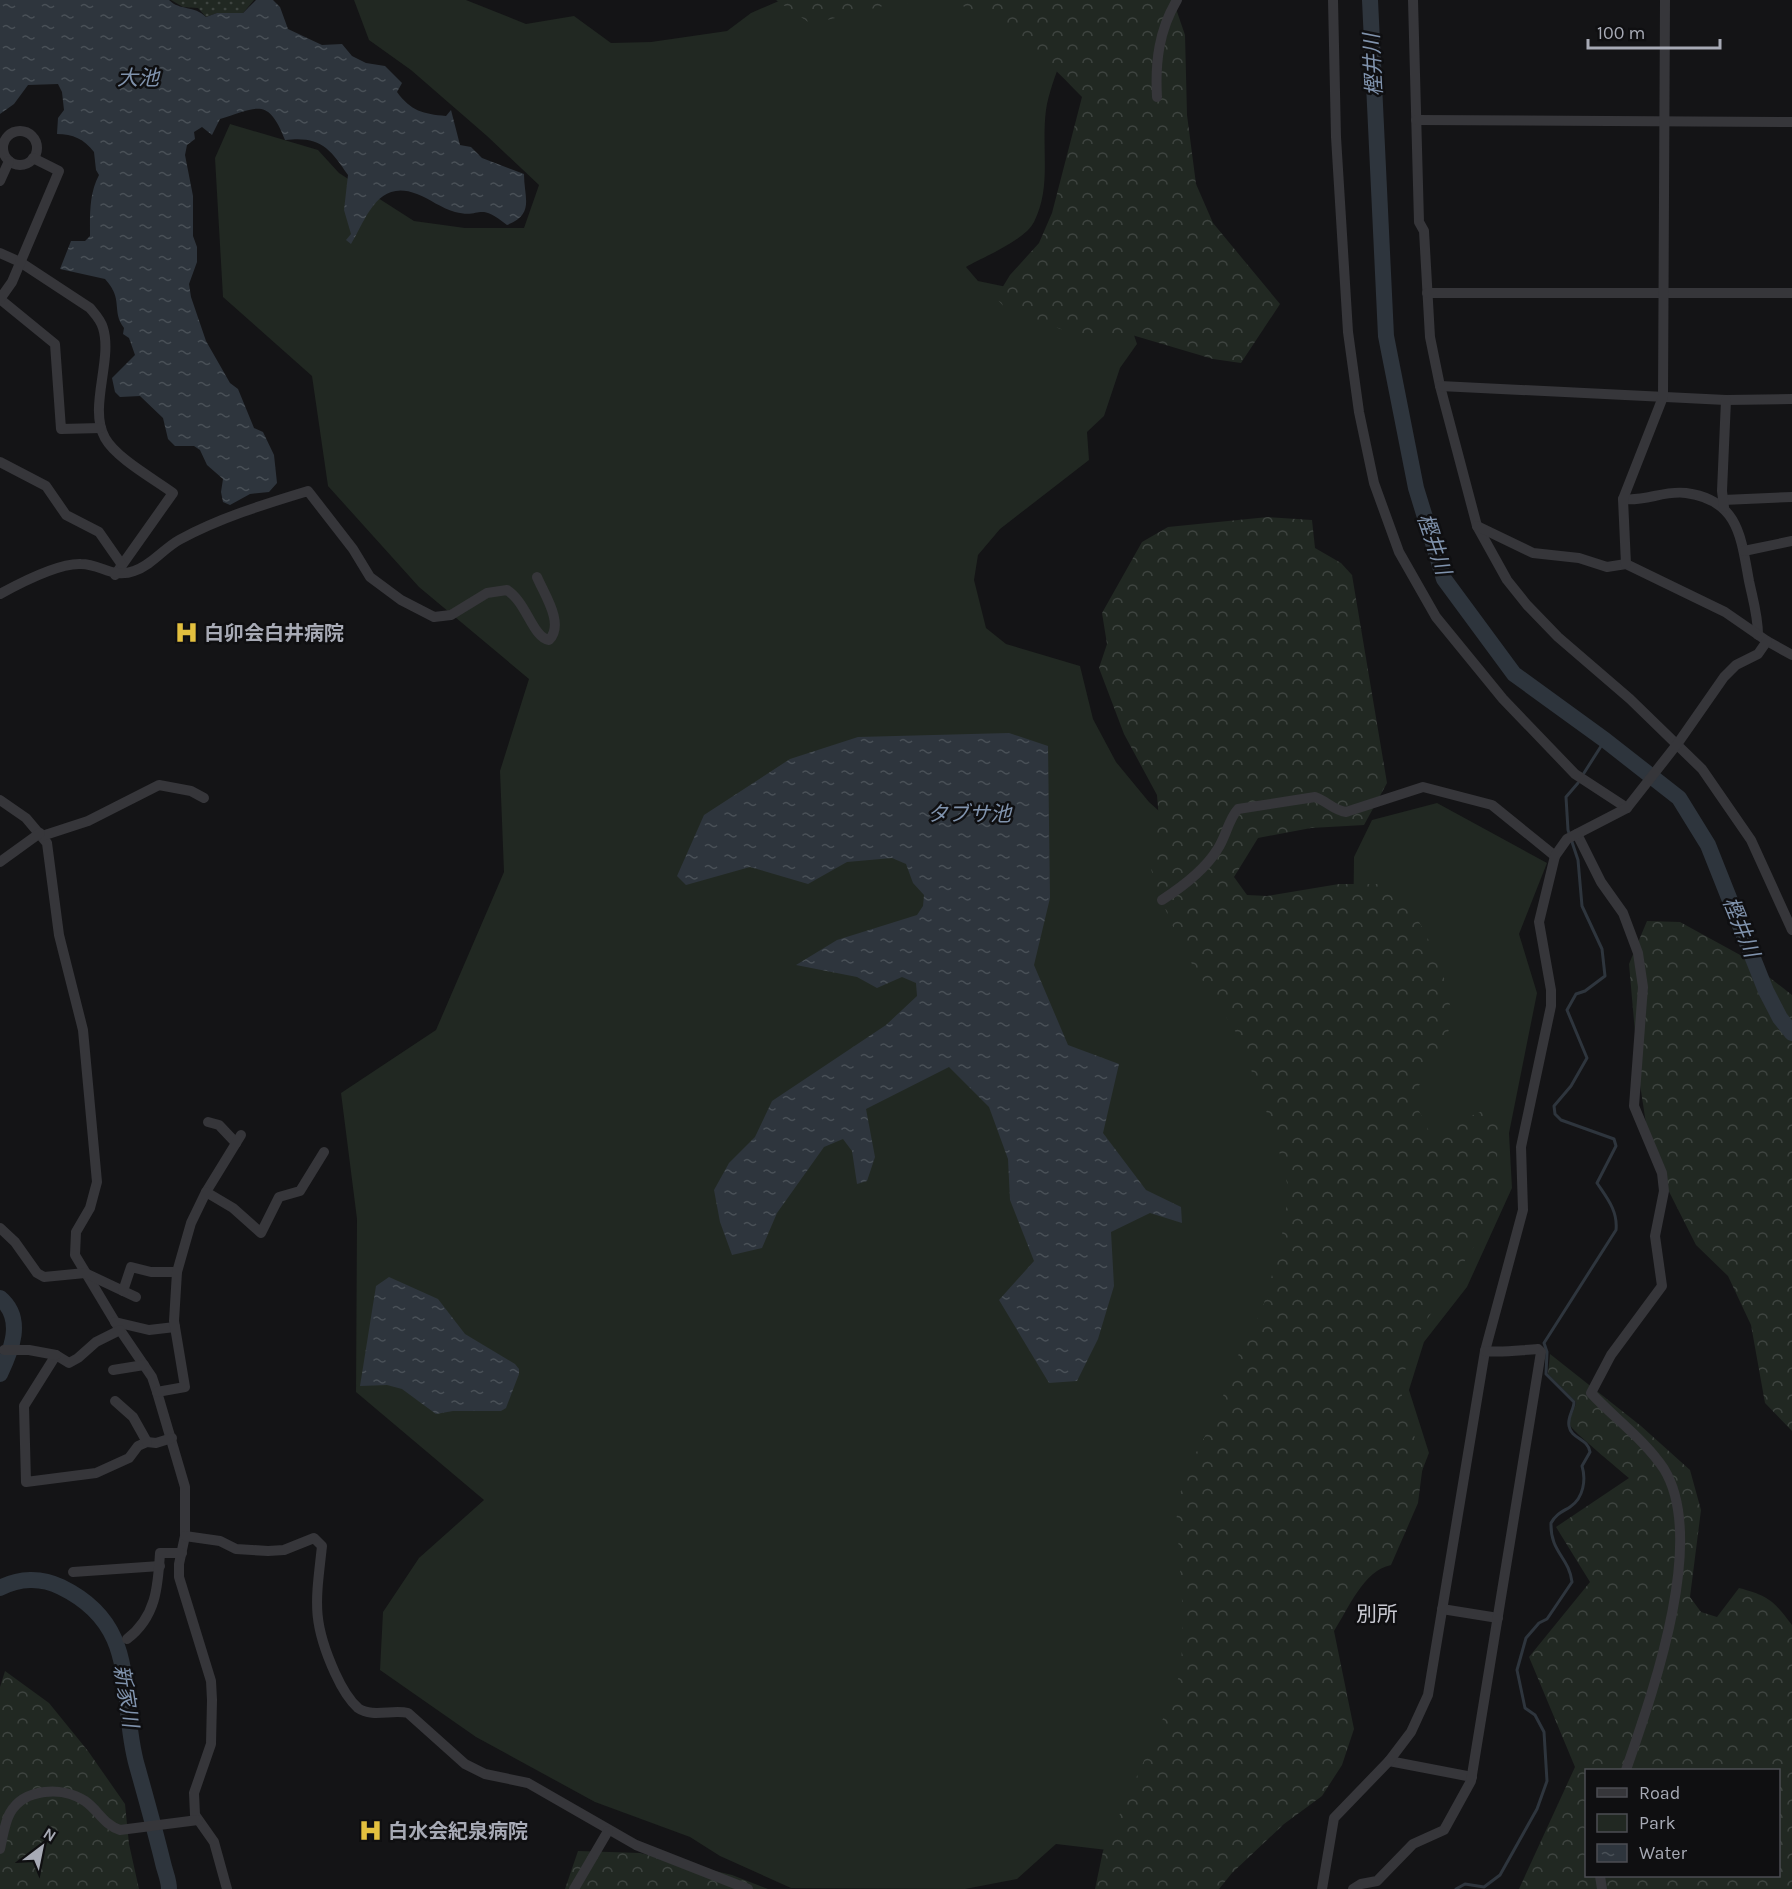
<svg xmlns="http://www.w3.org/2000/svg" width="1792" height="1889" font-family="Karla,'Noto Sans JP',sans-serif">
  <defs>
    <pattern id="forest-crowns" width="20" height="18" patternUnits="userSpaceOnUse" patternTransform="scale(1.5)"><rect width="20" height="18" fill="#212822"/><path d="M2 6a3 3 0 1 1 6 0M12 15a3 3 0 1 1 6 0" fill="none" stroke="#3e4440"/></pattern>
    <pattern id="park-dots" width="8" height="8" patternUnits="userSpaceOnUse" patternTransform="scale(1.5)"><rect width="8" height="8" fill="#212822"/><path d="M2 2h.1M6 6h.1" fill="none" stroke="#3e4440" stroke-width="1.8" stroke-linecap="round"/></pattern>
    <pattern id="water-ripples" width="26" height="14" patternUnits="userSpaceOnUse" patternTransform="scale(1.5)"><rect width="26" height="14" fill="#2e353d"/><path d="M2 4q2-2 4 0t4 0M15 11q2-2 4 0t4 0" fill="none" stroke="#495057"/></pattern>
  </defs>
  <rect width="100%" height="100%" fill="#141416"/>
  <path fill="#212822" d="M354,0H466L526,24L574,16L611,43L651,42L727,31L751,13L781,0H1071C1076,38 1052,73 1046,110C1041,148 1052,187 1034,222C1024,241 983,257 966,267L978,281L1041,294L1128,317L1137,344L1120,368L1104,416L1087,432L1089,460L1000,529L978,555L974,580L986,628L1006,644L1080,666L1093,719L1116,762L1149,802L1186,835L1197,903L1353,931L1354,857L1372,820L1437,803L1547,863L1519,934L1537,993L1509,1133L1512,1188L1467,1287L1424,1342L1409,1390L1429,1453L1399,1530L1175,1858L1056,1844L1017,1879L965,1889L791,1888L720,1856L690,1837L595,1802L476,1737L380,1670L383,1612L419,1558L484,1500L356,1392L357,1219L341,1093L436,1030L504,872L500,771L529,679L419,587L328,486L312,376L223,297L215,158L230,124L318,150L339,173L414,221L465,228H524L539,185L487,136L411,70L369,40Z"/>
  <g fill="url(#forest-crowns)" fill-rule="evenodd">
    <polygon points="776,0 935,0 883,6 811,24"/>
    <path d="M947,0H1173L1185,35L1187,115L1196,184L1213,223L1280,304L1241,363L1213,359L1132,335L1084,337L1008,311L996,298L1010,275L1039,243L1052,213L1082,97C1040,53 1005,20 947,0Z"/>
    <path d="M1268,517L1312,520L1315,548L1341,563L1352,575L1387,783L1364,825L1311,828L1258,838L1234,877L1247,895L1267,896L1339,884H1389L1414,912L1441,964L1453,1019L1442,1048L1412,1097L1431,1135L1482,1111L1501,1117L1497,1159L1500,1206L1421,1329L1399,1386L1423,1464L1418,1503L1391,1565C1363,1571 1349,1608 1334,1631L1354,1729L1342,1765L1322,1796L1284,1824L1232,1873L1219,1889H1095L1103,1851L1170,1703L1181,1670L1183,1616L1176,1505L1191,1462L1218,1412L1233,1365L1262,1310L1280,1247L1289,1191L1275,1135L1239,1037L1183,950L1157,890L1150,865L1159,821L1157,795L1124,734L1099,668L1107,644L1102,613L1142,542L1168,527Z"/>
    <polygon points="1647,921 1680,922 1742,956 1792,995 1792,1431 1765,1403 1751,1325 1728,1276 1696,1245 1651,1156 1639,1078 1629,964"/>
    <path d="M1550,1354L1641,1426L1690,1470L1701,1510L1690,1597L1701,1612L1717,1617L1739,1588C1769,1596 1774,1601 1792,1625V1889H1519L1575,1767L1529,1657L1590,1582L1556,1527L1629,1478C1621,1471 1571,1430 1570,1425C1569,1417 1575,1410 1576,1402L1548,1374ZM1586,1770H1778V1876H1586Z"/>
    <polygon points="5,1671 49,1703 88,1751 125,1804 129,1844 139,1889 0,1889 0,1687"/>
    <polygon points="578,1851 640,1853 732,1875 768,1889 565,1889"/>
  </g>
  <polygon fill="url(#park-dots)" points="171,0 254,0 243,13 217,13 206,17 198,8 183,7"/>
  <g fill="url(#water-ripples)">
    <path d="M0,0H169C180,11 194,5 206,17L217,13H243L256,0H273L280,7L288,29L322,45L342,44L352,56L366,63L385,66L402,83L397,92C411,111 423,114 446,116L451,110L460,145L471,147L482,158L524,174C524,198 535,214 507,225C477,201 482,219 455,212C441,208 430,199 417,194C377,178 366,220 351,244L346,240L351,234L344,210L348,175C329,147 320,136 285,140C268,96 257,108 220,119L212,135L202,127L194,132L195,139L187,145L185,155L193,196V236L197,247V262L189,284L191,297L206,341L230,383L238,389L254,428L263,432L274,455L277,483L269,492L250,494L230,505L223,502L221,492L223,479L207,465L200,450L194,446H175L168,439L163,418L140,396L120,397L115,392L112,378L135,355L129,338L123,334L124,328C111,311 124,299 105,279L60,269L71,241H85L90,236C90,214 89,194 99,175L96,170L94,152C84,139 73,134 57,134L58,118L64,110L62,92L58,84L28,85L14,104L0,114Z"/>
    <polygon points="1009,733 1048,746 1050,898 1034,965 1068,1045 1119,1064 1103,1133 1146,1190 1181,1207 1182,1223 1150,1213 1111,1232 1114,1286 1098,1339 1077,1381 1049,1383 999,1300 1034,1261 1010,1200 1008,1159 989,1107 949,1067 866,1109 875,1157 867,1181 857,1184 852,1151 843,1139 824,1147 777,1213 762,1248 732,1255 720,1222 714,1190 729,1163 755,1137 772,1101 886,1025 917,996 916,983 902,977 877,988 857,977 796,965 837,940 917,915 923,906 924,895 913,883 906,864 892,858 847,862 808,884 750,867 686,885 677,876 704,815 790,759 858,737"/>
    <polygon points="389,1277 438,1299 465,1334 515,1364 519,1369 519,1374 506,1408 501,1411 453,1411 436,1414 402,1389 387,1385 360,1386 376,1286"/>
  </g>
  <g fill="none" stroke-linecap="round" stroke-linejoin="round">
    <g stroke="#2e353d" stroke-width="3">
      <polyline points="1584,773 1605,740"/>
      <path d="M1456,1889L1465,1884L1484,1887L1500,1875L1537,1809L1547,1781L1544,1732L1535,1715L1525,1708L1517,1670L1526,1638L1539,1623L1547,1619L1572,1582C1569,1557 1550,1552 1551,1523C1556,1514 1562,1512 1570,1507C1584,1498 1586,1479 1582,1466L1590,1452C1588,1438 1571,1439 1569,1426C1567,1417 1574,1410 1574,1402L1546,1374L1547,1352L1544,1343L1616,1230C1618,1211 1607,1198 1597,1183L1616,1146L1614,1139L1561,1120L1555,1114L1554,1106L1571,1086L1587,1058L1567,1010L1576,994L1585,991L1605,976L1602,949L1582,906L1578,860L1568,830L1566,797L1578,783"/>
    </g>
    <g stroke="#2e353d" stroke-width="16">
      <polyline points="1370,0 1386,336 1416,488 1444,579 1514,674 1605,740 1679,798 1708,845 1766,991 1780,1018 1792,1033"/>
      <path d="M0,1298C25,1319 11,1351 0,1374"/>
      <path d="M0,1588C19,1578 41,1577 61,1587C143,1627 117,1696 137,1766C146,1798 155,1830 163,1863C165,1872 169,1880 169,1889"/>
    </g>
    <g stroke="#36363a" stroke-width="10">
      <polyline points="1333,0 1336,137 1348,332 1359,412 1374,483 1399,552 1436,617 1503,699 1575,774 1627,808"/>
      <polyline points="1413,0 1419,222 1424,231 1430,337 1440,386 1477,526 1507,580 1527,605 1558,637 1630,699 1702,769 1751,840 1792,930"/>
      <path d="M1157,97C1155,62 1159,30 1177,0"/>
      <polyline points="1416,120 1792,122"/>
      <circle cx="20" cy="148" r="17"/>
      <polyline points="0,181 9,161"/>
      <path d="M0,253L20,262L90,308C95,314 101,320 103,328C113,360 88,408 105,438C116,458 154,479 173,493L115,575"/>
      <polyline points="1427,293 1792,293"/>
      <polyline points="0,299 55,344 61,429 101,428"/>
      <polyline points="0,299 12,282 59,171 33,158"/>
      <polyline points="1440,386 1726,400 1792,399"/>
      <polyline points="0,462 46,486 66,515 99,532 122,565"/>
      <path d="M1623,499C1645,502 1664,490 1686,493C1739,500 1741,538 1749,581C1753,600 1758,616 1758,635"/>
      <polyline points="1723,500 1792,497"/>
      <polyline points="1724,507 1722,491 1726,400"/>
      <polyline points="1477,526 1533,553 1579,558 1607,567 1626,564 1725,612 1767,641 1792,655"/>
      <polyline points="1744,551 1792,541"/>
      <polyline points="1626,564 1623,499 1663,397 1665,0"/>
      <path d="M0,594C20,583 58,563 81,564C101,564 113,579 134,571C152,565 163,549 179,540C219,518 265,504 308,491L353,549L370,577L401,600L434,617L451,615L487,593L507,590C527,603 533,638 549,640C565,624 544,594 537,577"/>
      <polyline points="0,800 26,818 47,843 59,935 83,1030 97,1182 90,1208 76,1232 75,1255 120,1330 152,1377 157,1392 185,1487 185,1536 179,1564 179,1577 211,1681 212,1700 211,1744 194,1793 195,1815 214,1842 227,1889"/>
      <path d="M1577,834L1601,882L1623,913L1638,953L1643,987L1634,1106L1662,1173L1664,1191L1655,1236L1662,1286L1611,1355L1591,1393C1614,1418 1645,1440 1664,1469C1708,1541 1651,1697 1626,1770"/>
      <polyline points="42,836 88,821 159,785 191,791 204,798"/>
      <polyline points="0,862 40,833"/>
      <path d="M1162,900C1182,887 1204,871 1217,850C1226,837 1228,820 1238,809L1315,797C1327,801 1333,810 1346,812L1423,787L1492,805L1555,856"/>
      <polyline points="208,1122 219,1125 236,1143"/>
      <polyline points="206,1192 241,1135"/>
      <polyline points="0,1228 15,1242 37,1273 44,1277 85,1273 136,1297"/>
      <polyline points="123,1291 131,1267 151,1272 177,1272"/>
      <polyline points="115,1322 149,1330 175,1327"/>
      <polyline points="120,1330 96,1342 78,1358 69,1363 56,1355 24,1406 26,1482 96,1473 129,1458 138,1446 147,1442 156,1443 172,1438"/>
      <polyline points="4,1350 29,1350 56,1355"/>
      <polyline points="113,1370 144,1365"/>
      <polyline points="157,1392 185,1387 174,1321 177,1272 191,1223 206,1192 233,1208 261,1233 279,1197 300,1191 324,1152"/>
      <polyline points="115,1401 133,1417 147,1442"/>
      <path d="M185,1536L220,1541L236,1549L268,1551L284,1550L314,1538L322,1546C316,1601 311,1620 335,1673C340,1684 349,1700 358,1708C372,1718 393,1709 408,1713L465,1764L485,1774L528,1783L636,1845L748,1889"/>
      <polyline points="73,1572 160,1566"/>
      <polyline points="1442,1609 1498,1618"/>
      <path d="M127,1639C156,1617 158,1587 160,1553H182"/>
      <polyline points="1389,1761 1472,1777"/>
      <path d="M0,1849C3,1837 4,1824 10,1813C24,1788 63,1786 85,1801C98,1810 104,1825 120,1830L198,1820"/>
      <polyline points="1600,1876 1602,1889"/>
      <polyline points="574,1889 608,1831"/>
      <polyline points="1322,1889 1334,1818 1389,1761 1411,1732 1428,1695 1485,1351 1523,1210 1521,1147 1551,1006 1551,990 1539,922 1555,856 1567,839 1627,808 1678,743 1724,677 1736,665 1758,654 1767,641"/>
      <path d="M1353,1889L1361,1884L1377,1881L1413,1844L1444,1830L1471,1781L1541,1352L1538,1349C1520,1350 1503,1353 1485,1351"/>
    </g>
  </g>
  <defs>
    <symbol id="hospital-bare" viewBox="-9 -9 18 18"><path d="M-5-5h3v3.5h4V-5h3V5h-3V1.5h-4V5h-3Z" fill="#e3c03f" stroke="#0f0f11" stroke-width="2.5" paint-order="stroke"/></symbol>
  </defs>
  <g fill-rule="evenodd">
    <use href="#hospital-bare" x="170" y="616" width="33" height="33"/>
    <use href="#hospital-bare" x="354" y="1814" width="33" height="33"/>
  </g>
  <g text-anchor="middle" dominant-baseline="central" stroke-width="5" stroke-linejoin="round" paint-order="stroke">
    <g font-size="20" font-weight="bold" fill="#a7aab5" stroke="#0f0f11" text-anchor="start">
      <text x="204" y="633">白卯会白井病院</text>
      <text x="388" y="1831">白水会紀泉病院</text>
    </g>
    <g font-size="21" font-style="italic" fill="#8093ad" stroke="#0f0f11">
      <text transform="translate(1373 65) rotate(-93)">樫井川</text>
      <text x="138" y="78">大池</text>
      <text transform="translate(1434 544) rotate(71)">樫井川</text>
      <text x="969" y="814">タブサ池</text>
      <text transform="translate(1741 927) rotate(68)">樫井川</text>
      <text transform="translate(126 1696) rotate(81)">新家川</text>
    </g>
    <g font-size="21" fill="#c8c9d1" stroke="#0f0f11">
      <text x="1377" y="1614">別所</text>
    </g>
  </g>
  <rect x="1585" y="1769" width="195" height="108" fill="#0f0f11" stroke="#4c4d53" stroke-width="1.5"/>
  <rect x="1597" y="1788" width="30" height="9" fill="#36363a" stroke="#4c4d53" stroke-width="1.5"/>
  <text x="1639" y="1799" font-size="18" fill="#a7aab5">Road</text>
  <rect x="1597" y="1814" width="30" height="18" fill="#212822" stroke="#4c4d53" stroke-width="1.5"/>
  <text x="1639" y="1829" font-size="18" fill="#a7aab5">Park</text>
  <rect x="1597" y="1844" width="30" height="18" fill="url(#water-ripples)" stroke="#4c4d53" stroke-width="1.5"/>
  <text x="1639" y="1859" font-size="18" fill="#a7aab5">Water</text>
  <g transform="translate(42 1847) rotate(32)" stroke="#0f0f11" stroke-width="4.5" paint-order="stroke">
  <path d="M0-4.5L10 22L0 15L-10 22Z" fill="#a7aab5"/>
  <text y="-9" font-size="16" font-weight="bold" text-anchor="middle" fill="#a7aab5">N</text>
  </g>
  <path d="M1588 39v9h132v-9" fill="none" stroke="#a7aab5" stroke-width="3"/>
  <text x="1597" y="39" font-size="18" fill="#a7aab5" stroke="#0f0f11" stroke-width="4.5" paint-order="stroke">100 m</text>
</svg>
